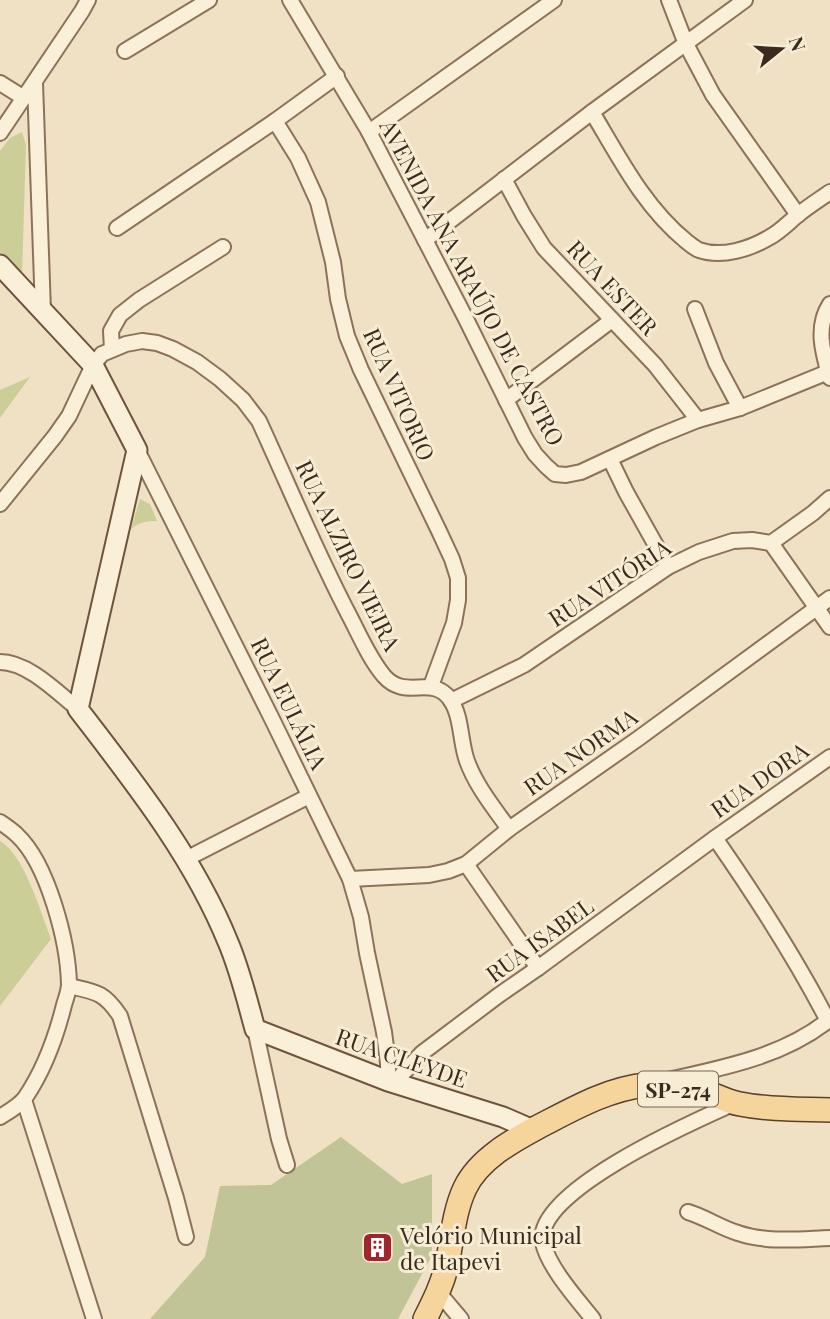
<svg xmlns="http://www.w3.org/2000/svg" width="830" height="1319" font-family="'Playfair Display',serif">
  <rect width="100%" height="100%" fill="#f0e1c4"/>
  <g fill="#cbcf97">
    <polygon points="22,132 26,145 22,276 0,252 0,151 10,138"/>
    <polygon points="30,377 0,418 0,390"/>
    <path d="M140,499L150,504L157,521C146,521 139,522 131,529Z"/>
    <path d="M0,841C24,854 41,913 51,939L0,1006Z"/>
  </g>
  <polygon fill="#c0c497" points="341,1137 402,1184 432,1174 432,1255 398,1319 150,1319 205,1257 220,1186 271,1185"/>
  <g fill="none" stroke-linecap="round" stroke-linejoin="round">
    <defs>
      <g id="street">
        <polyline points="290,0 369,132 465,317 525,438 535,454 546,466 555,474 566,475 581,472 656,437 698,420 740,408 828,372"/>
        <polyline points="669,0 686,44 713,95 798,215"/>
        <polyline points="125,51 209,0"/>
        <polyline points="0,83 24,98"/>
        <polyline points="35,83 43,311"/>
        <path d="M592,112C619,157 644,207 686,241C690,244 694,248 699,250C722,258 750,249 770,237C781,231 790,221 799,214C809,206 820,199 830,192"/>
        <polyline points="275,121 298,158 318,202 333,262 338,299 347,336 361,370 439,531 452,559 458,578 458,600 454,623 431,686"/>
        <polyline points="369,132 554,0"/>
        <polyline points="0,133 82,11 88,0"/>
        <polyline points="504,179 524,216 544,248 655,365 698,420"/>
        <polyline points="117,228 275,121 337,76"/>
        <polyline points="425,240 592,112 745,0"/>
        <path d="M830,304C815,327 823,353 830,378"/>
        <polyline points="695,309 716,363 740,408"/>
        <polyline points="112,349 111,331 120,315 139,300 223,247"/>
        <polyline points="506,400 612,320"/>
        <polyline points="137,450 272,719 350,879 361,917 367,953 384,1032 388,1063 388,1081"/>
        <polyline points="610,459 626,492 668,567"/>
        <path d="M0,504L55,436L69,416L93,365L102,354L126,344L142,341L157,343L173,349L197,362L220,379L243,400L259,421C289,486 316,552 349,615C360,636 369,658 384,676C406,701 431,674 450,699C462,716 460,742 467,761C476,786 494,808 509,829"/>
        <polyline points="771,543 830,627"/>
        <path d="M0,662C28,662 57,692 78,709"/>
        <polyline points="451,701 524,665 668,567 699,552 733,541 752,540 771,543 813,513 830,498"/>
        <path d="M0,822C6,826 12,830 17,835C48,864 68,942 69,984C69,991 66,998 64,1005C56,1037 44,1070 25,1098C19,1106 8,1112 0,1117"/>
        <path d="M715,838C756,897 795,957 828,1021"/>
        <polyline points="186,859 309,796"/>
        <polyline points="466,864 538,968"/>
        <polyline points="350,879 429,875 448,871 466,864 509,829 639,738 830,598"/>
        <path d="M69,986C96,992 104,992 120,1016L176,1198L186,1237"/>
        <polyline points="255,1029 279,1139 287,1165"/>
        <path d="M664,1081C722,1068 783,1057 830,1019"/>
        <polyline points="394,1083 422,1053 499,995 538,968 715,838 830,757"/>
        <polyline points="24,1100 94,1319"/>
        <path d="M688,1212C705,1217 721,1228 738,1233C767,1243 800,1239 830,1238"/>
        <polyline points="439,1293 461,1319"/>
        <path d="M593,1319C577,1299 549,1268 543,1243C531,1192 697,1120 735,1103"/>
      </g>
      <path id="secondary" d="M0,265L93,365L137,450L78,709C134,782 193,856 228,942C240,970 247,1000 255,1029L388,1081L503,1117L533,1130"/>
      <path id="primary" d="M425,1319C434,1301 442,1285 447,1265C452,1240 454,1211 465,1188C479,1159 512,1141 538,1127C573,1109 607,1089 646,1085C661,1084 695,1090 710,1094C720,1097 729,1102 740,1104C770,1110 800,1109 830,1110"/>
    </defs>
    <use href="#street" stroke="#8c7259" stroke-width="18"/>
    <use href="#secondary" stroke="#6e533d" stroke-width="23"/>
    <use href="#primary" stroke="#5a402e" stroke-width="26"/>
    <use href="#street" stroke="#faefd8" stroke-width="14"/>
    <use href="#secondary" stroke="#faefd8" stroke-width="19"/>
    <use href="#primary" stroke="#f5d59b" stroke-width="23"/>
  </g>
  <defs>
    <symbol id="building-square" viewBox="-11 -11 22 22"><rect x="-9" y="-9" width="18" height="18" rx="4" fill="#9e262c" stroke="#f7ecd4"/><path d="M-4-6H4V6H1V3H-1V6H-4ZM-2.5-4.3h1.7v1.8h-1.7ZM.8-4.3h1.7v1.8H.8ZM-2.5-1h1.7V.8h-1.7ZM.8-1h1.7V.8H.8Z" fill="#fff"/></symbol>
  </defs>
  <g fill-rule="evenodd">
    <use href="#building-square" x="360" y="1230" width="35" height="35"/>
  </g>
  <g text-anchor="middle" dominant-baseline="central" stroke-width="6" stroke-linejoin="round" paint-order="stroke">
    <rect fill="#f7ecd4" stroke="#736555" stroke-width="2" x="638" y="1071.5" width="80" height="35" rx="5"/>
    <g font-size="21" font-weight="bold" fill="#3b2b1e">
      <text x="678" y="1089">SP-274</text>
    </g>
    <g font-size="23" fill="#3b2b1e" stroke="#f7ecd4">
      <text transform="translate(473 282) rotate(62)">AVENIDA ANA ARAÚJO DE CASTRO</text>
      <text transform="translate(613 287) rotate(47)">RUA ESTER</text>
      <text transform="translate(400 394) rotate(66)">RUA VITORIO</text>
      <text transform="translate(349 555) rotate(64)">RUA ALZIRO VIEIRA</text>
      <text transform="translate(609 582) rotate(-33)">RUA VITÓRIA</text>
      <text transform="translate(290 703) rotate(64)">RUA EULÁLIA</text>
      <text transform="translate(580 751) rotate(-35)">RUA NORMA</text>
      <text transform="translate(759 779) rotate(-35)">RUA DORA</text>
      <text transform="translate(539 939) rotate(-36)">RUA ISABEL</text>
      <text transform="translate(402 1057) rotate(19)">RUA CLEYDE</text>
    </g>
    <g font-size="23" fill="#3b2b1e" stroke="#f7ecd4" text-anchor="start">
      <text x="400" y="1234">Velório Municipal<tspan x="400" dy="26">de Itapevi</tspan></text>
    </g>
  </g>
  <g transform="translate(781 49) rotate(72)" stroke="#f7ecd4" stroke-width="5" paint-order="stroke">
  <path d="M0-5L12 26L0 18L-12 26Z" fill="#3b2b1e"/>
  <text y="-10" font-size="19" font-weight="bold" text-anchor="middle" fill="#3b2b1e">N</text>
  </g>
</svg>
